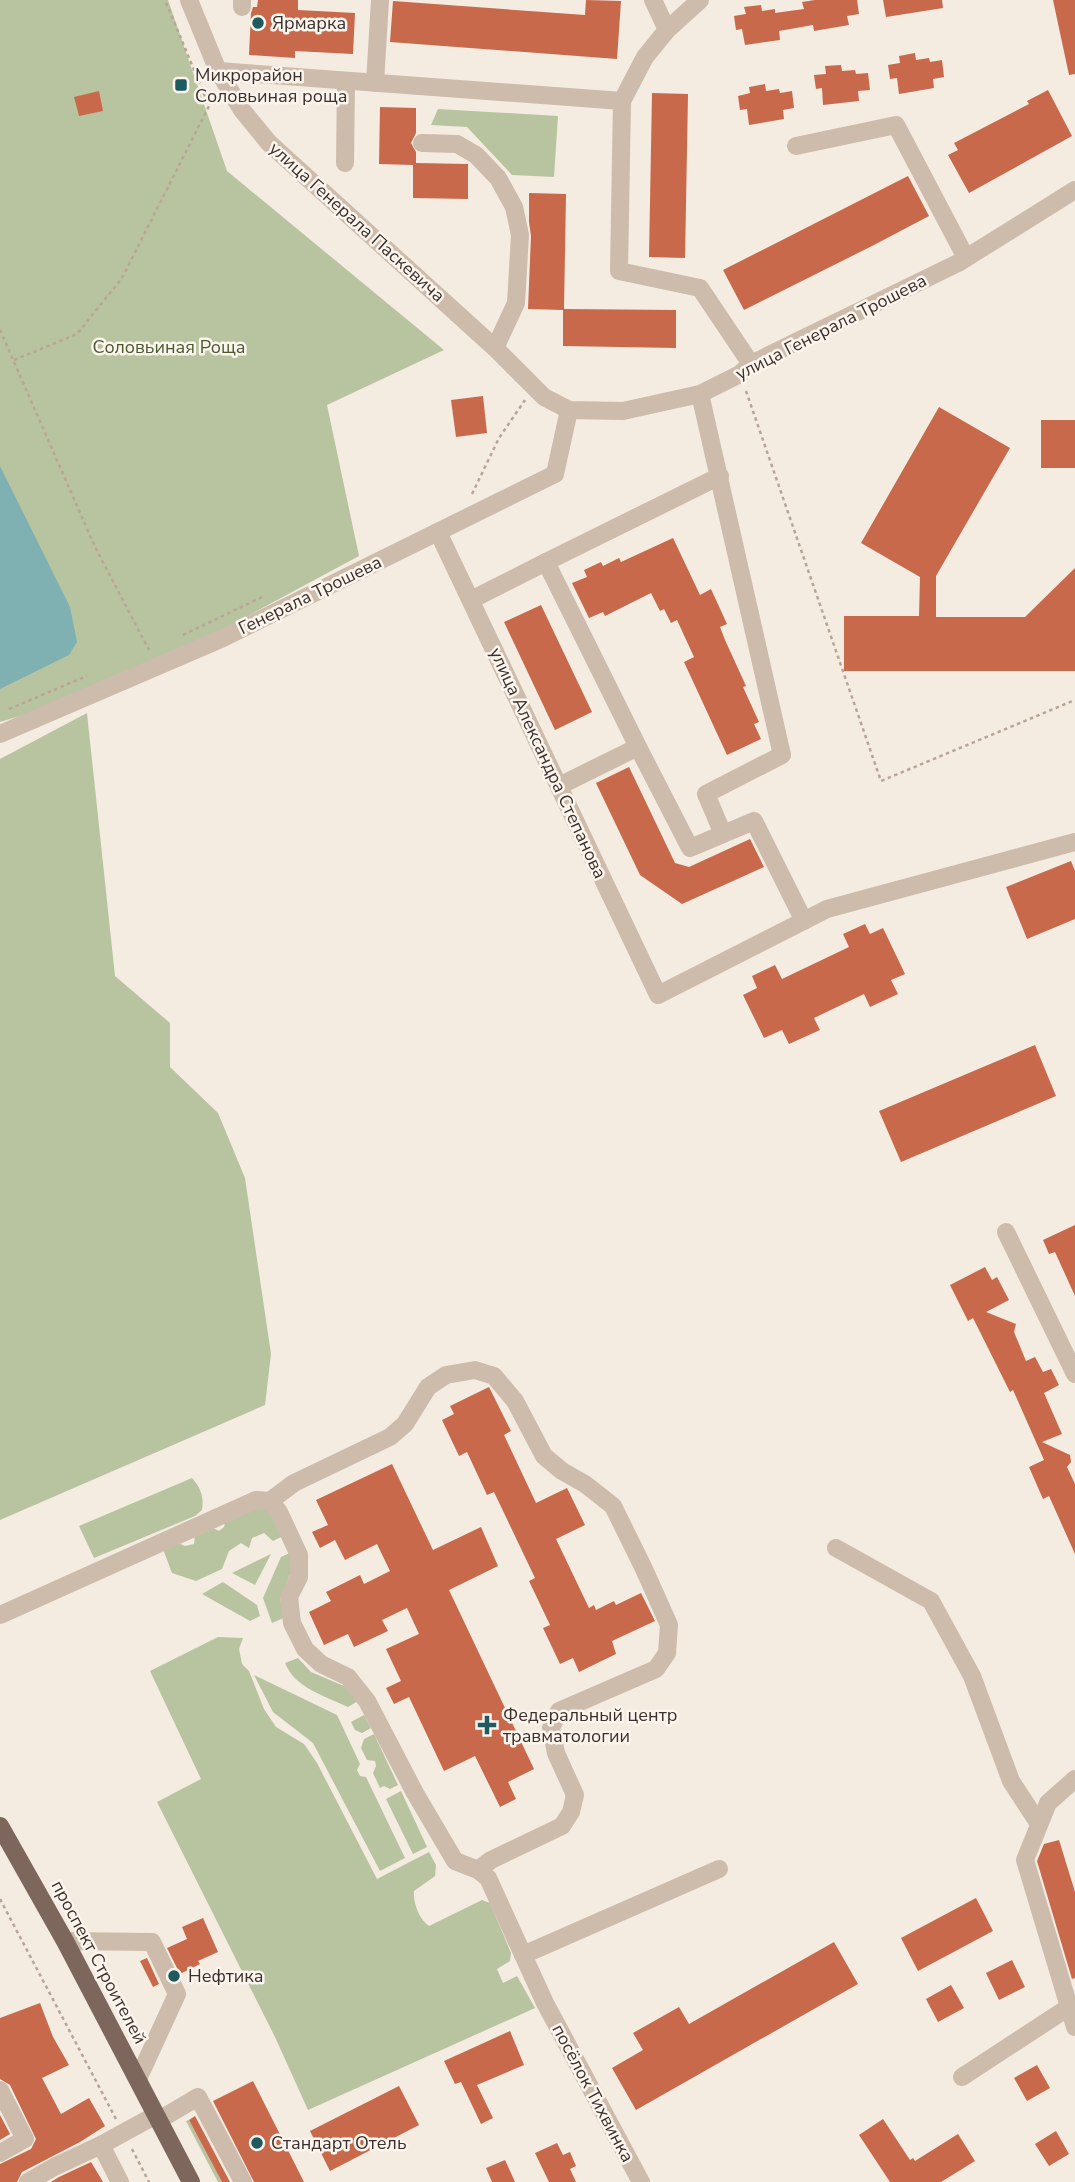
<svg xmlns="http://www.w3.org/2000/svg" width="1075" height="2182" font-family="'Nunito Sans',sans-serif">
  <rect width="100%" height="100%" fill="#f4ebe1"/>
  <g fill="#b8c4a0">
    <polygon points="0,0 168,0 227,171 444,350 327,405 359,556 114,688 0,722"/>
    <polygon points="438,109 558,116 554,177 512,175 467,127 431,125"/>
    <polygon points="87,713 115,976 170,1023 170,1067 218,1113 245,1178 271,1354 265,1405 0,1520 0,759"/>
    <path d="M192,1478C201,1488 204,1498 202,1510L195,1516L94,1558L79,1526Z"/>
    <polygon points="260,1506 272,1511 285,1535 273,1541 264,1533 252,1538 249,1548 241,1543 229,1551 222,1569 196,1581 172,1573 163,1549 178,1543 185,1546 194,1544 195,1534 213,1528 219,1531 224,1527 226,1519"/>
    <polygon points="292,1552 295,1562 280,1599 286,1617 272,1623 263,1598 281,1557"/>
    <polygon points="271,1554 255,1585 232,1573"/>
    <polygon points="223,1582 257,1605 260,1616 250,1621 202,1594"/>
    <path d="M218,1637L243,1638L239,1649L242,1664L249,1671L264,1709L276,1727L304,1744L317,1763L377,1879L429,1852L436,1865L435,1876L414,1891C413,1903 419,1919 429,1926L482,1900L490,1903L511,1953L510,1961L497,1969L503,1983L517,1976L535,2008L308,2110L275,2037L157,1802L201,1779L150,1671Z"/>
    <path d="M298,1658L311,1672L344,1686L358,1701L348,1707C325,1696 295,1688 285,1663Z"/>
    <polygon points="254,1675 337,1715 360,1764 357,1770 360,1776 366,1777 405,1858 380,1871 313,1743 273,1712"/>
    <polygon points="364,1715 371,1728 362,1733 355,1730 351,1722"/>
    <polygon points="374,1734 398,1785 390,1789 384,1786 380,1788 373,1773 376,1766 375,1761 367,1760 361,1748 364,1739"/>
    <polygon points="401,1791 427,1847 413,1854 386,1799"/>
    <polygon points="189,2120 222,2182 218,2182 186,2121"/>
  </g>
  <polygon fill="#7fb0b2" points="0,466 70,607 77,642 69,655 0,689"/>
  <g fill="#c8694b">
    <polygon points="258,0 298,0 298,10 355,13 353,54 295,51 295,58 249,55 251,13 253,7 257,7"/>
    <polygon points="586,0 621,1 617,59 390,42 393,1 585,15"/>
    <polygon points="815,0 857,0 859,14 847,16 849,25 814,31 813,25 779,31 780,40 745,45 742,29 736,30 734,16 746,14 744,7 761,5 762,11 775,9 775,13 804,9 802,2"/>
    <polygon points="883,0 942,0 943,8 886,17"/>
    <polygon points="1053,0 1075,0 1075,74 1069,75"/>
    <polygon points="915,53 916,60 929,58 930,62 942,60 944,77 933,79 934,88 899,94 897,78 890,79 888,65 900,63 899,56"/>
    <polygon points="841,65 842,71 855,70 856,74 868,73 870,90 858,91 859,101 823,105 822,88 816,89 814,75 826,74 825,66"/>
    <polygon points="765,84 766,91 779,89 780,93 792,91 794,108 783,110 784,119 749,125 747,109 740,110 738,96 750,93 749,87"/>
    <polygon points="1048,90 1072,136 969,193 948,155 958,150 954,143 1029,104 1027,101"/>
    <polygon points="99,91 103,111 79,116 74,97"/>
    <polygon points="652,93 688,94 685,258 649,257"/>
    <polygon points="380,107 416,108 416,133 411,143 416,152 416,163 468,164 468,199 413,198 413,165 379,164"/>
    <polygon points="908,176 929,216 872,246 744,310 723,270"/>
    <polygon points="529,193 566,194 564,309 676,310 676,348 563,346 563,310 528,309 531,236 529,222"/>
    <polygon points="483,396 487,433 456,437 451,400"/>
    <polygon points="939,407 1010,448 936,576 936,617 1025,617 1075,568 1075,671 844,671 844,616 919,616 920,577 861,543"/>
    <rect x="1041" y="420" width="34" height="48"/>
    <polygon points="673,538 700,595 711,589 727,624 720,627 725,640 746,686 743,687 759,722 754,724 761,739 727,755 684,662 694,657 677,620 671,623 664,609 660,611 651,593 605,616 603,612 589,618 572,583 587,577 584,570 601,562 603,566 619,558 621,562"/>
    <polygon points="541,605 592,712 555,730 504,622"/>
    <polygon points="629,767 675,863 689,867 750,839 764,867 682,904 640,875 596,783"/>
    <polygon points="1071,861 1075,871 1075,919 1027,939 1006,887"/>
    <polygon points="865,924 870,934 883,928 905,974 891,980 898,994 870,1007 864,994 814,1018 820,1030 789,1044 782,1030 764,1038 743,995 757,988 752,976 775,965 782,979 849,947 843,934"/>
    <polygon points="1035,1045 1056,1096 901,1162 879,1111"/>
    <polygon points="1075,1225 1075,1296 1055,1252 1049,1254 1043,1240"/>
    <polygon points="985,1267 992,1280 997,1277 1009,1300 986,1312 1016,1324 1014,1332 1026,1361 1035,1357 1043,1372 1051,1369 1059,1385 1044,1393 1062,1434 1042,1442 1070,1455 1071,1462 1067,1467 1075,1484 1075,1554 1049,1496 1043,1499 1029,1467 1044,1460 1013,1390 1010,1392 973,1318 968,1321 950,1285"/>
    <polygon points="489,1387 511,1431 504,1435 536,1503 567,1488 585,1525 556,1539 589,1608 594,1605 596,1610 614,1601 616,1605 641,1593 655,1621 612,1641 616,1654 579,1672 573,1658 560,1664 543,1628 550,1625 529,1581 535,1578 494,1492 487,1495 467,1452 459,1456 442,1420 454,1414 450,1406"/>
    <polygon points="392,1464 433,1550 481,1527 498,1566 449,1590 534,1769 508,1782 516,1799 500,1807 475,1756 444,1771 409,1697 394,1704 386,1688 401,1681 386,1649 419,1634 407,1608 382,1620 388,1631 354,1647 348,1634 324,1645 309,1612 331,1601 326,1592 360,1575 364,1584 390,1571 377,1544 345,1560 335,1540 320,1548 312,1532 328,1525 316,1500"/>
    <polygon points="1059,1840 1075,1892 1075,1978 1072,1979 1037,1861 1044,1844"/>
    <polygon points="976,1898 993,1931 918,1971 901,1938"/>
    <polygon points="203,1918 218,1952 198,1961 200,1964 180,1974 167,1948 187,1939 182,1927"/>
    <polygon points="834,1942 858,1984 636,2110 612,2068 643,2050 633,2033 679,2007 689,2024"/>
    <polygon points="147,1958 159,1984 153,1987 140,1961"/>
    <polygon points="1012,1960 1025,1987 999,2000 986,1973"/>
    <polygon points="951,1985 964,2008 938,2022 926,1999"/>
    <polygon points="40,2003 53,2037 69,2065 42,2078 61,2114 89,2098 105,2126 80,2142 22,2172 17,2182 0,2182 0,2164 31,2149 36,2139 10,2085 0,2079 0,2018"/>
    <polygon points="510,2031 524,2065 477,2085 493,2118 481,2124 461,2082 455,2084 444,2061"/>
    <polygon points="1037,2065 1050,2088 1027,2101 1014,2078"/>
    <polygon points="253,2081 304,2182 254,2182 213,2101"/>
    <polygon points="399,2086 419,2125 330,2171 310,2131"/>
    <polygon points="0,2115 10,2134 0,2140"/>
    <polygon points="195,2116 230,2182 222,2182 189,2120"/>
    <polygon points="883,2119 910,2160 913,2158 915,2161 958,2134 975,2161 941,2182 890,2182 859,2135"/>
    <polygon points="1056,2131 1069,2154 1049,2166 1035,2144"/>
    <polygon points="557,2143 563,2155 570,2152 576,2166 570,2169 576,2182 549,2182 535,2153"/>
    <polygon points="505,2160 515,2182 492,2182 486,2168"/>
    <polygon points="91,2162 103,2182 51,2182 59,2177"/>
  </g>
  <g fill="none" stroke-linecap="round" stroke-linejoin="round">
    <g stroke="#b9a596" stroke-width="2.5" stroke-dasharray="3.5 3.5" stroke-linecap="butt">
      <polyline points="0,330 95,547 149,650"/>
      <polyline points="14,360 77,334 122,278 209,106 165,0"/>
      <polyline points="746,391 881,781 1075,700"/>
      <polyline points="472,494 499,438 525,400"/>
      <polyline points="183,635 262,597"/>
      <polyline points="9,709 87,676"/>
      <polyline points="0,1899 116,2119"/>
      <polyline points="132,2149 149,2182"/>
    </g>
    <g stroke="#cdbbac" stroke-width="18">
      <polyline points="189,0 218,71 242,110 269,143 495,348 544,397 569,410 623,411 700,394 740,374 751,364 958,263 1075,190"/>
      <polyline points="653,0 667,30"/>
      <polyline points="700,0 667,30 645,57 622,101 619,271 700,288 751,364"/>
      <polyline points="242,7 242,0"/>
      <polyline points="218,71 622,101"/>
      <polyline points="375,83 380,0"/>
      <polyline points="422,143 457,144 476,155 498,178 514,207 520,235 516,303 495,348"/>
      <polyline points="796,146 896,125 966,258"/>
      <polyline points="345,163 346,81"/>
      <polyline points="700,394 782,755 706,794 723,834"/>
      <polyline points="438,532 658,995 827,909 1075,842"/>
      <polyline points="471,600 546,562"/>
      <polyline points="0,734 221,639 555,474 569,410"/>
      <polyline points="638,747 546,562 720,476"/>
      <polyline points="559,786 638,747 690,848 754,821 804,921"/>
      <polyline points="1006,1232 1075,1374"/>
      <polyline points="270,1501 279,1512 299,1555 299,1577 289,1597 292,1623 305,1649 321,1664 348,1677 367,1701 415,1793 455,1861 478,1870 488,1878 545,2003 641,2182"/>
      <polyline points="836,1548 931,1601 972,1676 1011,1781 1039,1824"/>
      <polyline points="0,1615 256,1500 270,1501 294,1483 390,1437 405,1424 428,1387 446,1375 475,1370 494,1376 515,1401 544,1456 562,1471 585,1484 613,1506 644,1569 669,1625 667,1653 656,1669 559,1711 551,1728 556,1753 575,1795 571,1812 562,1826 491,1860 478,1870"/>
      <polyline points="1075,1779 1048,1803 1025,1860 1075,2027"/>
      <polyline points="65,1941 152,1942 177,1994 138,2079"/>
      <polyline points="523,1955 719,1869"/>
      <polyline points="962,2077 1069,2007"/>
      <polyline points="0,2090 25,2139 0,2153"/>
      <polyline points="159,2120 198,2097 243,2182"/>
      <polyline points="28,2182 54,2167 101,2145"/>
      <polyline points="120,2182 101,2145 156,2115"/>
    </g>
    <polyline stroke="#7d675c" stroke-width="18" points="0,1826 65,1941 191,2182"/>
  </g>
  <g fill="#1f5a5e" stroke="#fbf5ee" stroke-width="2.5">
    <circle cx="258" cy="23" r="7"/>
    <rect x="174" y="78" width="14" height="14" rx="3.5"/>
    <path d="M483.5 1714.5h7v7h7v7h-7v7h-7v-7h-7v-7h7z"/>
    <circle cx="174" cy="1976" r="7"/>
    <circle cx="257" cy="2143" r="7"/>
  </g>
  <g text-anchor="middle" dominant-baseline="central" stroke-width="5" stroke-linejoin="round" paint-order="stroke">
    <g font-size="18" fill="#3b302b" stroke="#fbf5ee" text-anchor="start">
      <text x="272" y="23">Ярмарка</text>
      <text x="195" y="75">Микрорайон<tspan x="195" dy="21">Соловьиная роща</tspan></text>
      <text x="503" y="1715">Федеральный центр<tspan x="503" dy="21">травматологии</tspan></text>
      <text x="188" y="1976">Нефтика</text>
      <text x="271" y="2143">Стандарт Отель</text>
    </g>
    <g font-size="18" fill="#3b302b" stroke="#fbf5ee">
      <text transform="translate(357 222) rotate(42)">улица Генерала Паскевича</text>
      <text transform="translate(831 327) rotate(-27)">улица Генерала Трошева</text>
      <text transform="translate(310 595) rotate(-26)">Генерала Трошева</text>
      <text transform="translate(548 763) rotate(65)">улица Александра Степанова</text>
      <text transform="translate(99 1962) rotate(62)">проспект Строителей</text>
      <text transform="translate(593 2093) rotate(62)">посёлок Тихвинка</text>
    </g>
    <g font-size="18" fill="#4a5a2e" stroke="#fbf5ee">
      <text x="169" y="347">Соловьиная Роща</text>
    </g>
  </g>
</svg>
